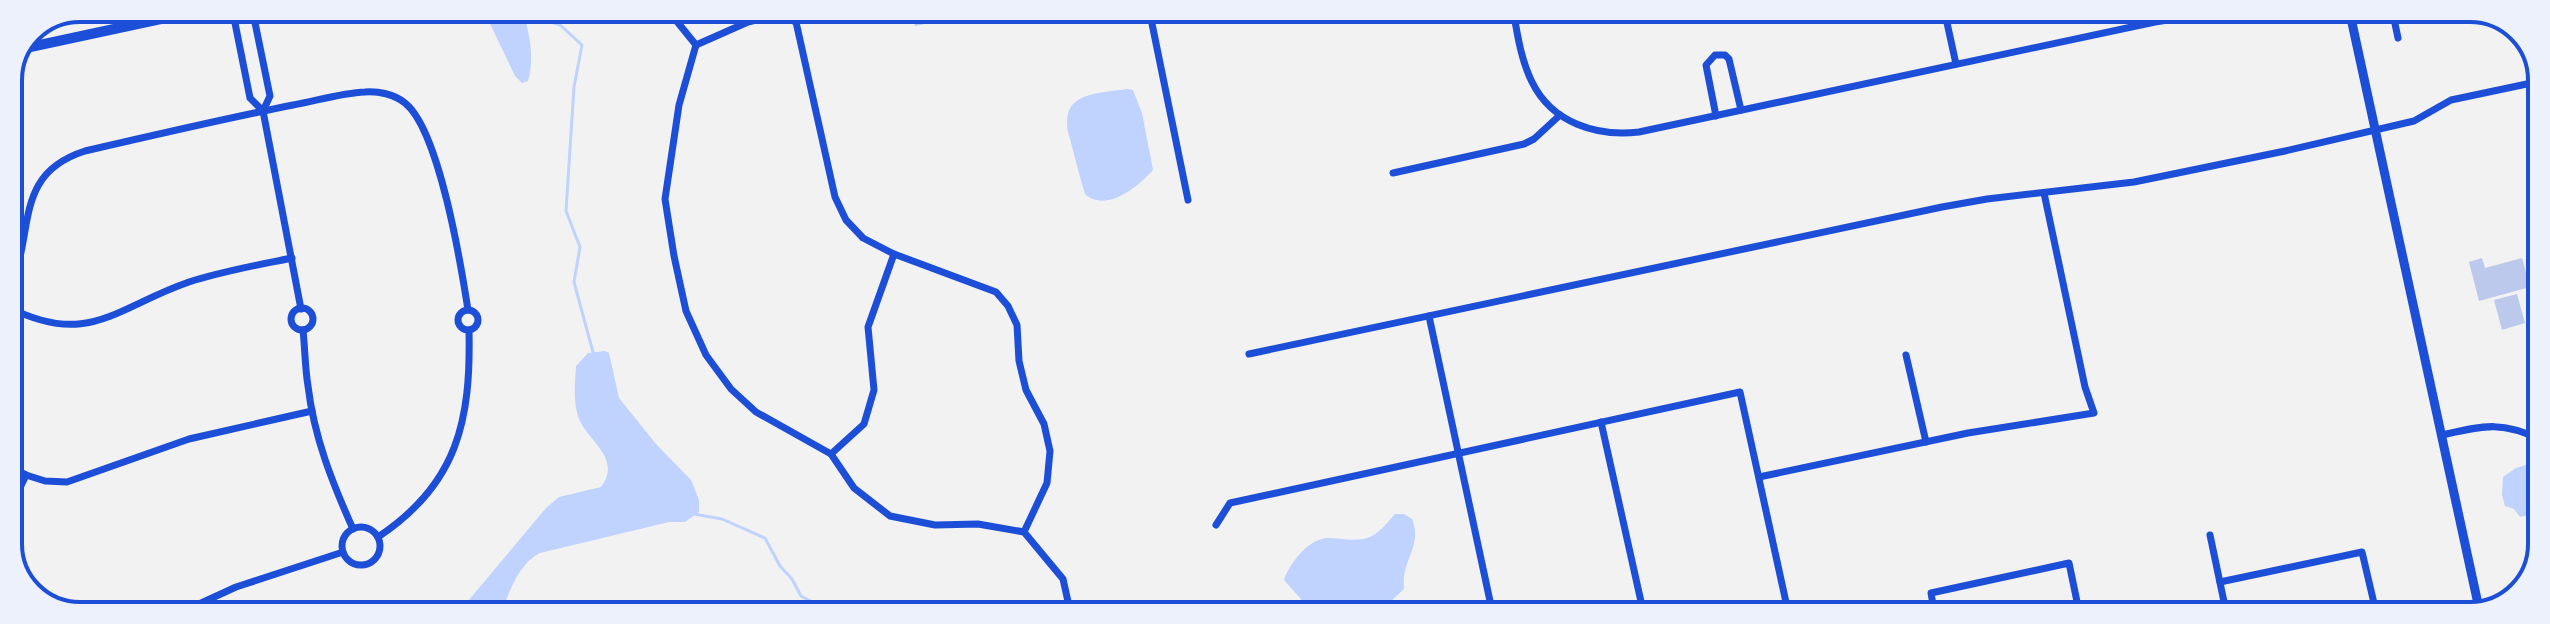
<svg xmlns="http://www.w3.org/2000/svg" width="2550" height="624" font-family="Roboto,sans-serif">
  <rect width="100%" height="100%" fill="#f2f2f2"/>
  <g fill="#bfd3fe">
    <path d="M522,8C529,32 535,56 528,81L522,83L515,76L483,9Z"/>
    <path d="M1127,89L1133,90L1142,113L1153,170C1138,187 1106,213 1085,194C1079,175 1075,157 1070,139C1057,93 1092,94 1127,89Z"/>
    <path d="M605,351L609,353L619,398L656,444L691,480L699,500V512L685,522H669L540,553C517,565 510,592 500,615H460L463,607L546,508L559,497L601,487C623,457 586,441 578,416C573,401 575,382 576,366L588,353Z"/>
    <polygon points="2526,465 2541,473 2541,512 2520,517 2514,509 2505,506 2502,495 2503,477 2516,468"/>
    <path d="M1395,514H1404L1412,519C1423,547 1401,559 1404,589L1376,615H1315L1284,580C1289,564 1309,538 1328,538C1341,538 1359,543 1372,536C1381,531 1388,522 1395,514Z"/>
  </g>
  <g fill="none" stroke-linecap="round" stroke-linejoin="round">
    <g stroke="#bfd3fe" stroke-width="3">
      <polyline points="541,8 543,19 560,25 582,45 574,87 566,211 580,247 574,282 594,356"/>
      <polyline points="694,514 722,519 765,538 780,566 792,579 801,596 837,615"/>
    </g>
  </g>
  <g fill="#bdc9ec">
    <polygon points="911,9 995,9 995,10 915,26"/>
    <polygon points="2482,258 2485,268 2522,258 2530,287 2479,301 2469,262"/>
    <polygon points="2517,294 2525,323 2502,330 2494,300"/>
  </g>
  <g fill="none" stroke-linecap="round" stroke-linejoin="round">
    <g stroke="#1d4ed8" stroke-width="7">
      <polyline points="232,8 250,98 263,111 301,309"/>
      <polyline points="252,8 270,96 263,111"/>
      <polyline points="666,8 696,45"/>
      <polyline points="1149,9 1188,200"/>
      <path d="M1513,9C1517,33 1521,60 1532,82C1552,123 1597,137 1639,132L2155,22L2237,9"/>
      <polyline points="1944,9 1956,64"/>
      <polyline points="2394,19 2398,38"/>
      <polyline points="696,45 679,105 665,199 674,256 686,311 706,355 731,389 756,412 831,454 854,488 890,516 935,525 978,524 1024,532 1063,579 1071,615"/>
      <polyline points="696,45 748,22 778,15 796,22 835,197 846,220 863,238 894,254 996,292 1008,306 1017,325 1019,361 1026,390 1044,424 1050,451 1047,483 1024,532"/>
      <polyline points="1716,116 1706,65 1715,55 1725,55 1729,59 1741,110"/>
      <polyline points="1393,173 1524,144 1534,139 1560,115"/>
      <path d="M8,290C37,236 10,175 85,151C154,135 223,119 293,105C316,101 341,93 365,92C378,91 394,94 405,103C439,130 461,265 468,310"/>
      <path d="M8,307C89,348 116,307 189,282C223,271 258,265 292,258"/>
      <circle cx="302" cy="319" r="11"/>
      <circle cx="468" cy="320" r="10"/>
      <polyline points="1429,316 1493,615"/>
      <path d="M303,330C305,349 305,368 308,386C314,437 332,482 353,529"/>
      <polyline points="1249,354 1942,207 1987,199 2134,182 2285,151 2414,121 2451,100 2541,81"/>
      <polyline points="1906,355 1926,442"/>
      <polyline points="1601,422 1644,615"/>
      <path d="M2442,435C2482,426 2502,420 2541,440"/>
      <polyline points="831,454 864,424 874,390 868,327 894,254"/>
      <polyline points="8,466 26,475 45,481 67,482 189,439 312,411"/>
      <polyline points="1759,477 1968,433 2094,413 2085,387 2044,193"/>
      <polyline points="9,511 26,475"/>
      <polyline points="1216,525 1230,503 1740,392 1789,616"/>
      <circle cx="361" cy="546" r="19"/>
      <polyline points="2210,535 2227,616"/>
      <path d="M378,537C458,484 471,420 469,330"/>
      <polyline points="2220,582 2362,552 2377,616"/>
      <polyline points="175,615 236,587 343,552"/>
      <polyline points="1935,616 1931,593 2069,563 2080,616"/>
    </g>
    <polyline stroke="#1d4ed8" stroke-width="9" points="2349,9 2480,613"/>
    <polyline stroke="#1d4ed8" stroke-width="10" points="21,49 212,8"/>
  </g>
  <path d="M0 0H2550V624H0ZM80 22H2470A58 58 0 0 1 2528 80V544A58 58 0 0 1 2470 602H80A58 58 0 0 1 22 544V80A58 58 0 0 1 80 22Z" fill="#edf1fc" fill-rule="evenodd"/>
  <path fill="none" stroke="#1d4ed8" stroke-width="4" d="M80 22H2470A58 58 0 0 1 2528 80V544A58 58 0 0 1 2470 602H80A58 58 0 0 1 22 544V80A58 58 0 0 1 80 22Z"/>
</svg>
